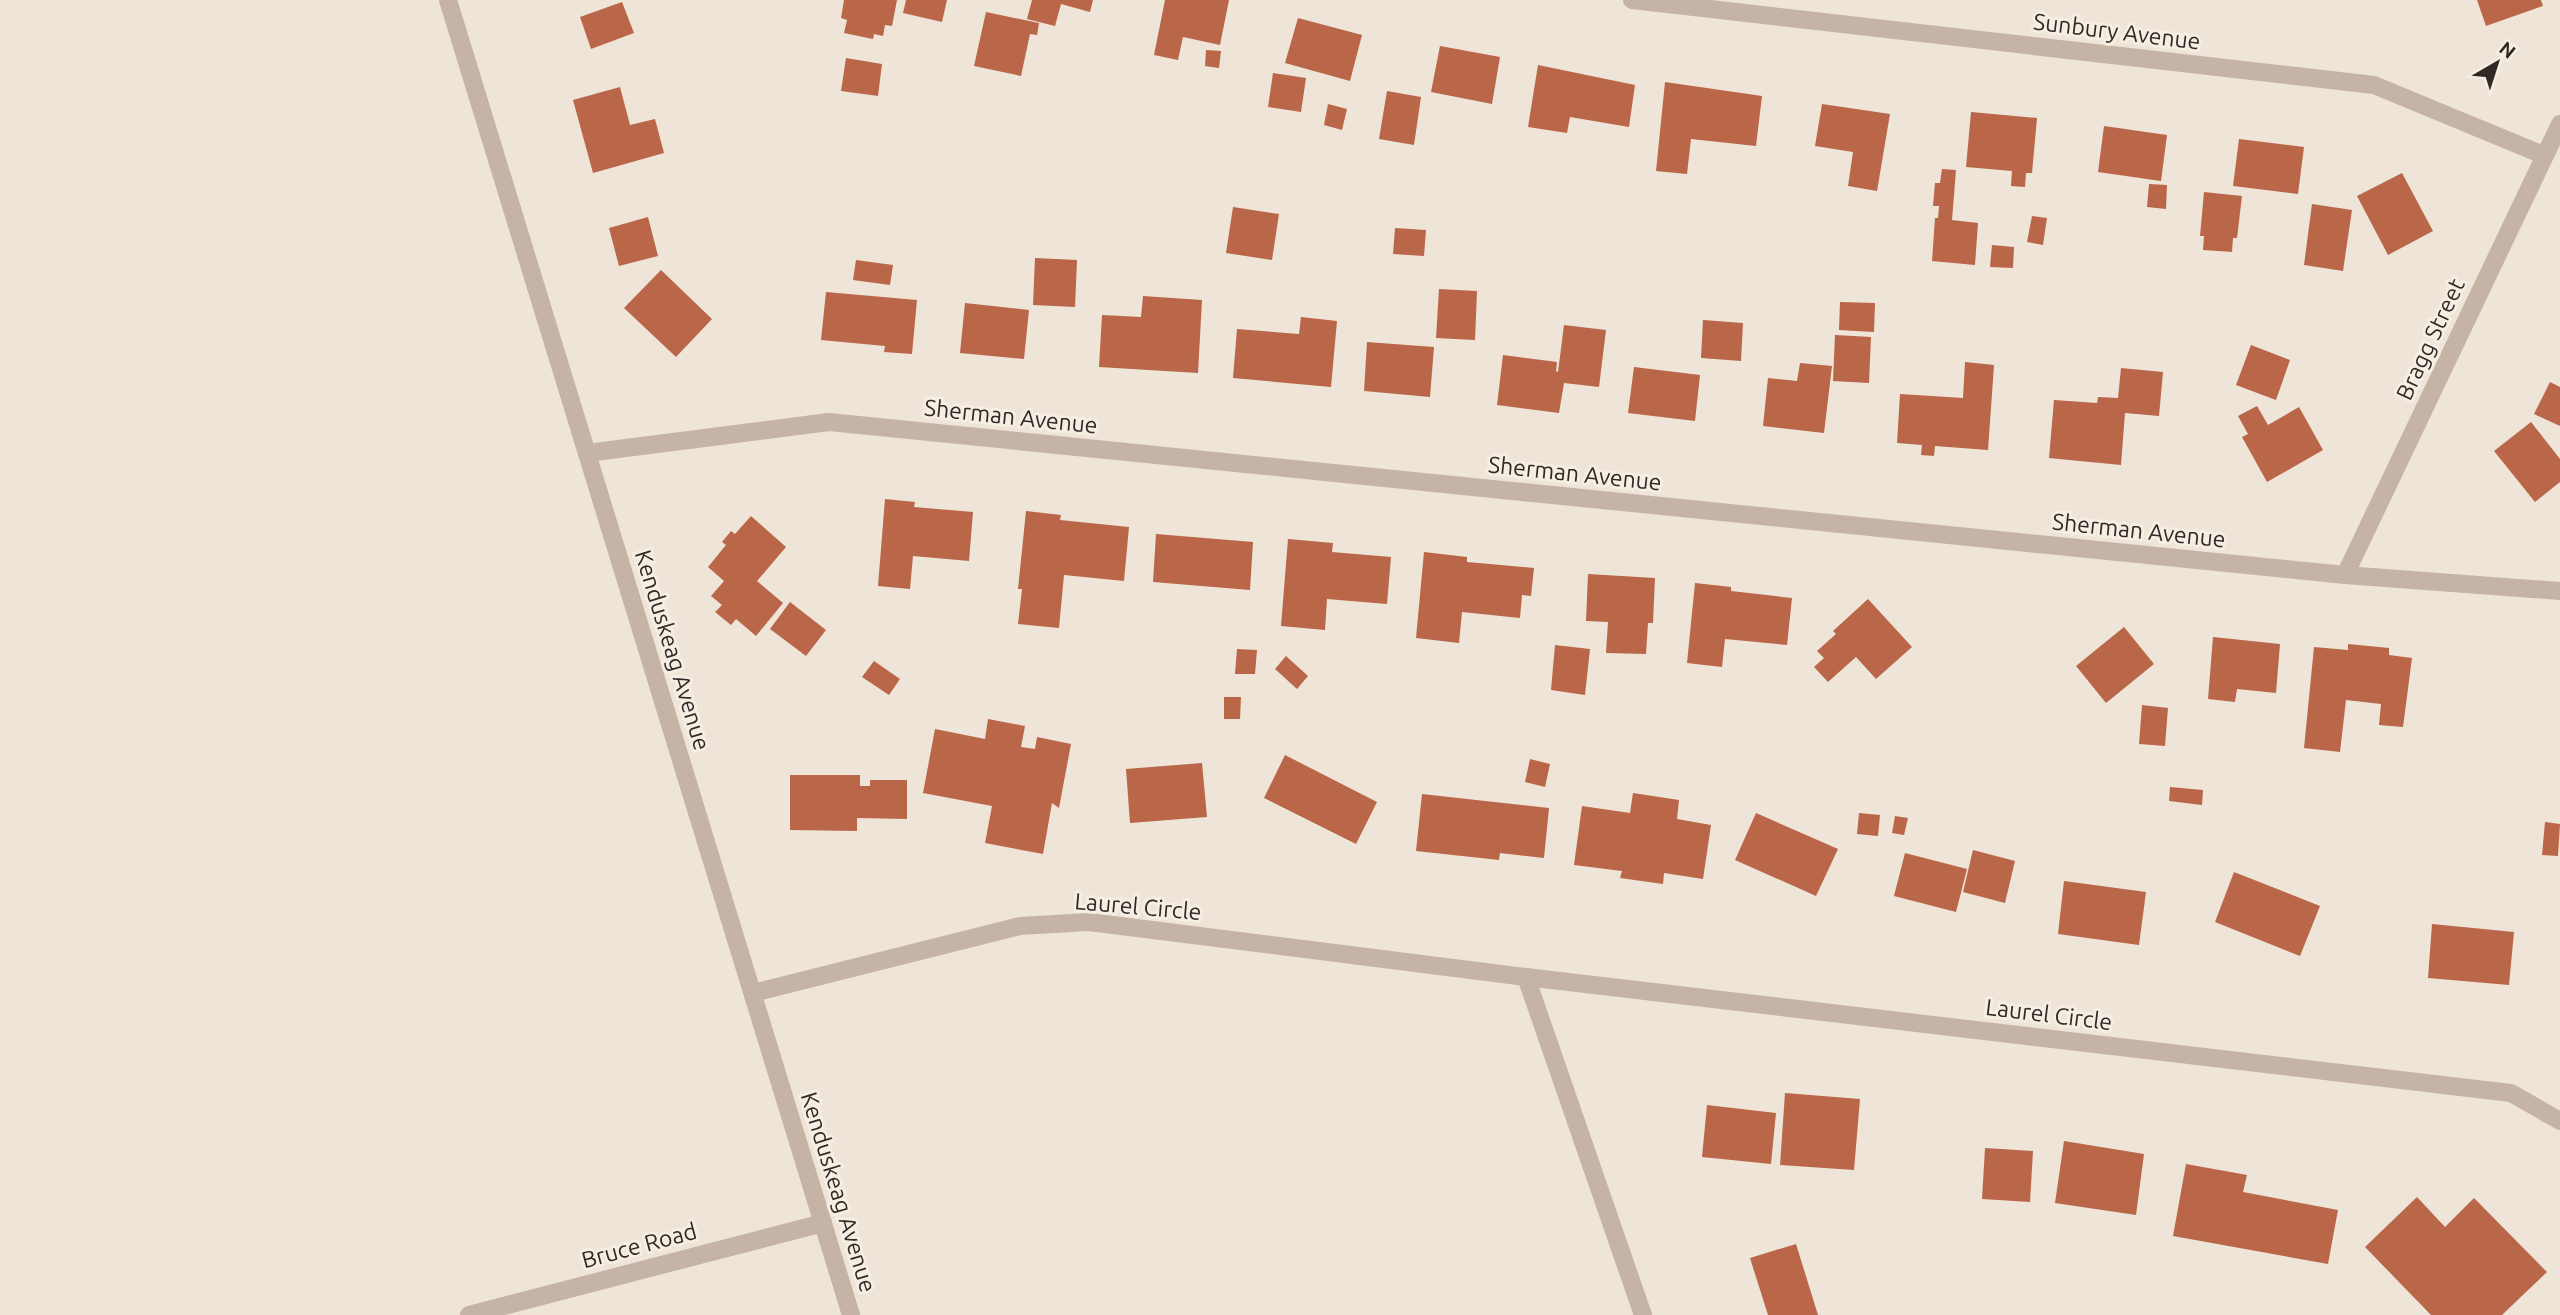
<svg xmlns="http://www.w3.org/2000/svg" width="2560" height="1315" font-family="Ubuntu,sans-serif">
  <rect width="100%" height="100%" fill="#eee4d8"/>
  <g fill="#ba6649">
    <polygon points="844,0 897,0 892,26 885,25 883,36 874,34 873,39 844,33 847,20 841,18"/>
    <polygon points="906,0 947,0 942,22 903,13"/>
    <polygon points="1032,0 1093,0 1090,12 1061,4 1055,26 1027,19"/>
    <polygon points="1165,0 1229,0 1220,45 1183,37 1178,60 1154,55"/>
    <polygon points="2477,0 2541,0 2543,6 2486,26"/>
    <polygon points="622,2 634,33 591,49 580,17"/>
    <polygon points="986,12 1039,23 1037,35 1030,34 1021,76 974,66"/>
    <polygon points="1298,18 1362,35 1350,81 1285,63"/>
    <polygon points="1440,46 1500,57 1492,104 1431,92"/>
    <polygon points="1206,50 1221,51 1219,68 1205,66"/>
    <polygon points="846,58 882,64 878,96 841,91"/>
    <polygon points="1538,65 1635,85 1629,127 1570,117 1567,133 1528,127"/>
    <polygon points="1273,73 1306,78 1301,112 1268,107"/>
    <polygon points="1665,82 1762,96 1756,146 1691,139 1687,174 1656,171"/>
    <polygon points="620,87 630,125 655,119 664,153 593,173 573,100"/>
    <polygon points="1387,91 1421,97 1414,145 1379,139"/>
    <polygon points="1328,104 1347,109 1342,130 1324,125"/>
    <polygon points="1822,104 1890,114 1877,191 1848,186 1853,152 1815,146"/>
    <polygon points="1971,112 2037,118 2032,173 2026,173 2025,187 2011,186 2012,171 1966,167"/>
    <polygon points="2104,126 2167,135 2161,181 2098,172"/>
    <polygon points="2239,139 2304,147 2298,194 2233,186"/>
    <polygon points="1942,169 1956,170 1952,220 1978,223 1975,265 1932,261 1935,218 1938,218 1939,206 1933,206 1935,183 1940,183"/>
    <polygon points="2402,173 2433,231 2388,255 2357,196"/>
    <polygon points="2149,184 2167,185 2166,209 2147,207"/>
    <polygon points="2204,192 2242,196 2237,238 2233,238 2232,252 2203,250 2204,236 2200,236"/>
    <polygon points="2312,204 2352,210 2343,271 2304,265"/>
    <polygon points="1233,207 1279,214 1272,260 1226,253"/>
    <polygon points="2032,216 2047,218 2043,245 2027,242"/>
    <polygon points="648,217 658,256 619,266 609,228"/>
    <polygon points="1395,228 1426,230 1424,256 1393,254"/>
    <polygon points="1992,245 2014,247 2013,268 1990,267"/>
    <polygon points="1035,258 1077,260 1075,307 1033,305"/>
    <polygon points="856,260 893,265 890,285 853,280"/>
    <polygon points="661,270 712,319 676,357 624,308"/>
    <polygon points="1439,289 1477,291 1475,340 1436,338"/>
    <polygon points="826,292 917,300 912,354 884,352 885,346 821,340"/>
    <polygon points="1143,296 1202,300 1198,373 1099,367 1102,315 1141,317"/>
    <polygon points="1840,302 1875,303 1874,332 1839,330"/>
    <polygon points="965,303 1029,310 1024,359 960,353"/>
    <polygon points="1301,317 1337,321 1331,387 1233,378 1237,329 1299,334"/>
    <polygon points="1703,320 1743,323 1741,361 1701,358"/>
    <polygon points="1564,325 1606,330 1599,387 1564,383 1559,413 1497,405 1503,355 1557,362 1556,371 1558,372"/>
    <polygon points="1835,335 1871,337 1869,383 1833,381"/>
    <polygon points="1367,342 1434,347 1430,397 1364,391"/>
    <polygon points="2251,345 2290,360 2276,400 2236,385"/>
    <polygon points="1965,362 1994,365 1988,450 1935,446 1934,456 1921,455 1922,445 1897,443 1900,394 1963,398"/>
    <polygon points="1800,363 1832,366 1824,433 1763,426 1768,378 1797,381"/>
    <polygon points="1634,367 1700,375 1695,421 1628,413"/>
    <polygon points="2121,368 2163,372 2159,416 2125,413 2121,465 2049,458 2054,400 2097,403 2098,397 2118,398"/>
    <polygon points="2550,382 2560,387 2560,426 2534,414"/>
    <polygon points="2257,406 2268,425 2299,407 2323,450 2267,482 2242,437 2248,434 2238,416"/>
    <polygon points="2531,422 2560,459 2560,482 2535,502 2494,451"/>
    <polygon points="885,499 915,502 914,507 973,512 969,561 913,556 910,589 878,586"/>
    <polygon points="1026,511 1061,515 1060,520 1129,527 1124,581 1064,575 1059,628 1018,624 1022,589 1018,589"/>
    <polygon points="751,516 786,547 757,581 783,603 756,636 736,619 731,625 715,612 722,605 711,596 724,581 708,567 726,545 722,542 731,531 735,534"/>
    <polygon points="1156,534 1253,542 1250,590 1153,582"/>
    <polygon points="1288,539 1333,543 1332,552 1391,557 1387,604 1327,599 1325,630 1281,626"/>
    <polygon points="1424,552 1467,557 1467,562 1534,568 1531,596 1522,595 1520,618 1462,612 1459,643 1416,638"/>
    <polygon points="1588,574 1655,578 1653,623 1648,623 1646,654 1606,653 1608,622 1586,621"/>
    <polygon points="1695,583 1731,587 1731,591 1792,598 1787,645 1725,639 1722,667 1687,663"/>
    <polygon points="1868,599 1912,647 1876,679 1856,657 1828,682 1814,667 1824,658 1817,651 1836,634 1833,631"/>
    <polygon points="790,602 826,630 806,656 770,629"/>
    <polygon points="2124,627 2154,664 2106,703 2076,666"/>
    <polygon points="2213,637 2280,644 2276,693 2237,689 2235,702 2208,699"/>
    <polygon points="2348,644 2389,648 2389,655 2412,658 2403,727 2379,725 2381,704 2346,700 2340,752 2304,748 2314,647 2348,650"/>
    <polygon points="1555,645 1590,649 1585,695 1551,690"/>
    <polygon points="1237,649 1257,650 1255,674 1235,674"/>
    <polygon points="1286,656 1308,676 1297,689 1275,669"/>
    <polygon points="874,661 900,679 889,695 862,677"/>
    <polygon points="1224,697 1241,697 1240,719 1224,719"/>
    <polygon points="2142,705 2168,708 2165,746 2139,744"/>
    <polygon points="988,719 1025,726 1021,747 1035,749 1037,737 1071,744 1059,808 1052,803 1043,854 985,843 992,806 923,793 935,729 985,739"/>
    <polygon points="1285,755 1377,802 1356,844 1264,798"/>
    <polygon points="1530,759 1550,764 1545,787 1525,782"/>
    <polygon points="1202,763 1207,817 1130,823 1126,769"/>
    <polygon points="790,775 860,775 860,786 870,786 870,780 907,780 907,819 857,818 857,831 790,830"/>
    <polygon points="2170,787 2203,790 2202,805 2169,801"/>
    <polygon points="1633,793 1679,800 1677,819 1711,825 1703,879 1664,873 1663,884 1620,878 1622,871 1574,865 1582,806 1630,813"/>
    <polygon points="1422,794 1549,808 1544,858 1500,853 1499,860 1416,851"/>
    <polygon points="1756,813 1838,849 1816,896 1735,860"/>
    <polygon points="1859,813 1880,815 1878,836 1857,834"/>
    <polygon points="1895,816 1908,818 1904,835 1892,833"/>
    <polygon points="2545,822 2560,824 2558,856 2542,855"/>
    <polygon points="1973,850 2015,861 2005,903 1963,892"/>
    <polygon points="1905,853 1967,869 1956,912 1894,896"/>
    <polygon points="2234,872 2320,906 2300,956 2215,922"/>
    <polygon points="2064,881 2146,892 2139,945 2058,934"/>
    <polygon points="2432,924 2514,932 2509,985 2428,978"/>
    <polygon points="1785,1093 1860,1099 1854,1170 1780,1165"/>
    <polygon points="1707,1105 1776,1113 1771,1164 1702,1157"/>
    <polygon points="2064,1141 2144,1154 2136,1215 2055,1203"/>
    <polygon points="1985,1148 2033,1151 2030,1202 1982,1199"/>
    <polygon points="2186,1164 2247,1175 2243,1192 2338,1210 2328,1264 2173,1236"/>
    <polygon points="2417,1197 2445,1227 2474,1198 2547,1272 2502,1315 2431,1315 2365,1247"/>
    <polygon points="1796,1244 1818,1315 1768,1315 1750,1258"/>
  </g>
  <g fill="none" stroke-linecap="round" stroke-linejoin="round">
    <g stroke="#c5b4a5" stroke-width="18">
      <polyline points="448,0 851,1315"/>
      <polyline points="1632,0 2374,85 2543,155"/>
      <polyline points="587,453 829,422 2345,575 2560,591"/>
      <polyline points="2345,575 2560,124"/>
      <polyline points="753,993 1020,926 1089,922 1526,977"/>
      <polyline points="469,1315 823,1223"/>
      <polyline points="1643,1315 1526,977 2511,1093 2560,1121"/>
    </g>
  </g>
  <g text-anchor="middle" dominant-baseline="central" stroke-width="6" stroke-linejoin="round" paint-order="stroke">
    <g font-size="23" fill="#312926" stroke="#f6eee3">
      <text transform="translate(2117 31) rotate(7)">Sunbury Avenue</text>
      <text transform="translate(2430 339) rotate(-65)">Bragg Street</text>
      <text transform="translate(1011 416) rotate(6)">Sherman Avenue</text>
      <text transform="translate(1575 473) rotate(6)">Sherman Avenue</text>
      <text transform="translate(2139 530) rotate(6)">Sherman Avenue</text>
      <text transform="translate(673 650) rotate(73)">Kenduskeag Avenue</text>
      <text transform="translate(1138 906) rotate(5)">Laurel Circle</text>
      <text transform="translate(2049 1014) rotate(7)">Laurel Circle</text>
      <text transform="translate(839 1192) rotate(73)">Kenduskeag Avenue</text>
      <text transform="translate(639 1245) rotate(-15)">Bruce Road</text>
    </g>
  </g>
  <g transform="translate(2497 63) rotate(39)" stroke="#f6eee3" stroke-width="5" paint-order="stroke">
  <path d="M0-5L12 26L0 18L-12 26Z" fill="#312926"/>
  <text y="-10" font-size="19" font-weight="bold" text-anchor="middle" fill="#312926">N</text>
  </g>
</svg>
